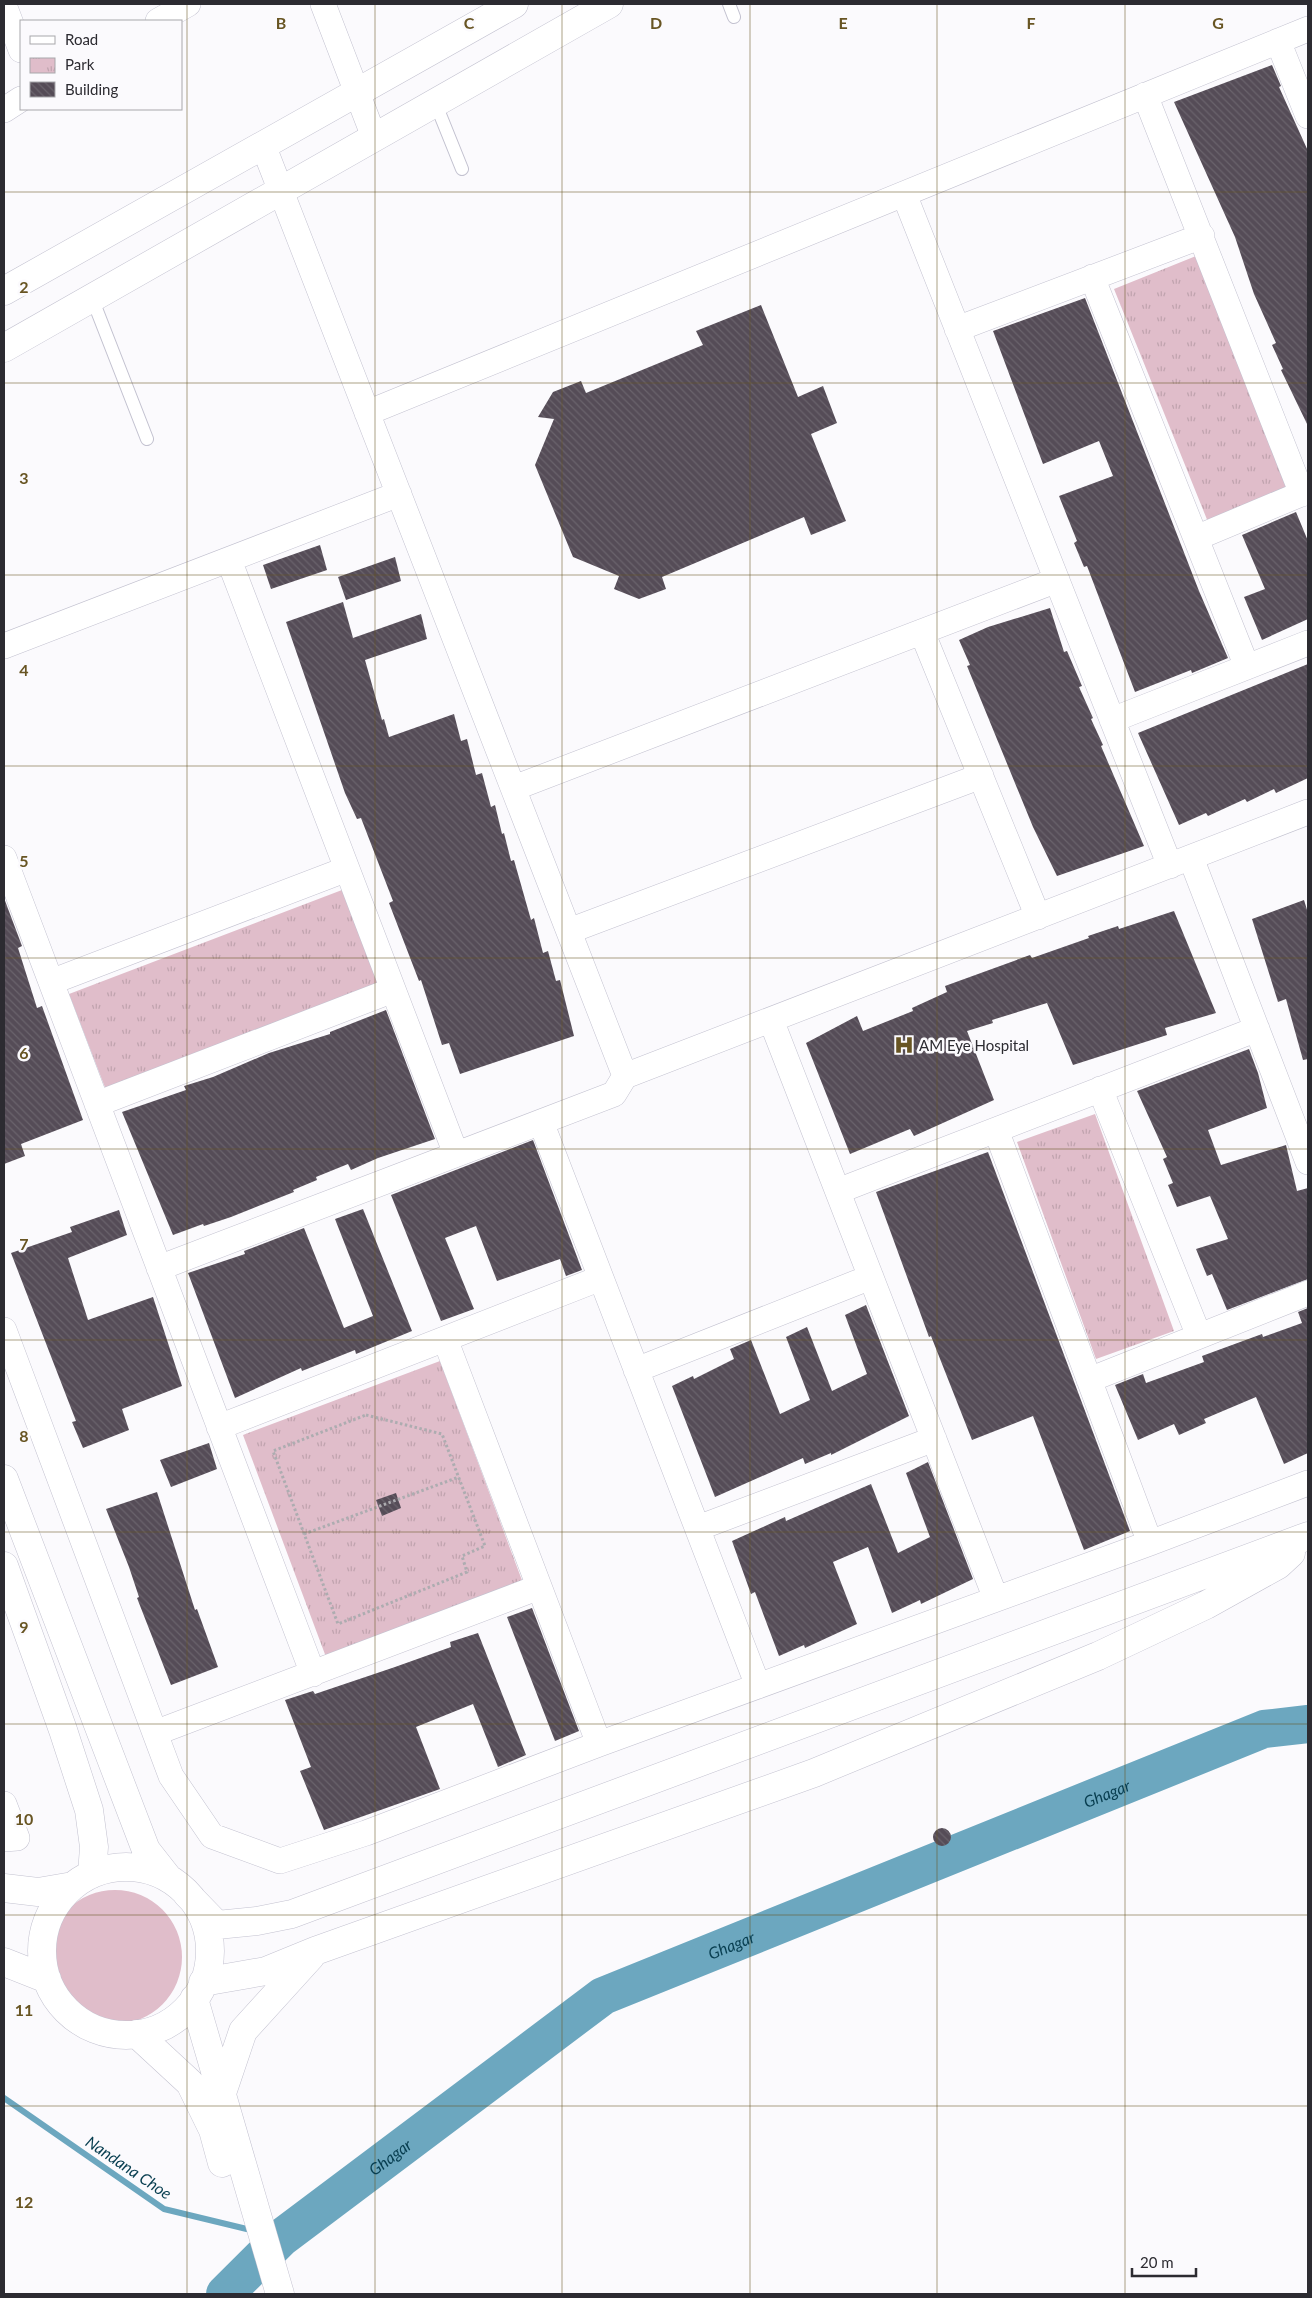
<svg xmlns="http://www.w3.org/2000/svg" width="1312" height="2298" font-family="Lato,sans-serif">
<style>
.grass{fill:#e0bdca}
.park{fill:url(#park-tufts)}
.lines{fill:none;stroke-linecap:round;stroke-linejoin:round}
.stream{stroke:#6ca7bf;stroke-width:6}
.river{stroke:#6ca7bf;stroke-width:38}
.building{fill:url(#building-back-hatch)}
.service-casing{stroke:#c3c2d0;stroke-width:14}
.minor-casing{stroke:#c3c2d0;stroke-width:26}
.tertiary-casing{stroke:#c3c2d0;stroke-width:29}
.path{stroke:#adacb0;stroke-width:3;stroke-dasharray:2.5 2.5;stroke-linecap:butt}
.service{stroke:#fff;stroke-width:12}
.minor{stroke:#fff;stroke-width:25}
.tertiary{stroke:#fff;stroke-width:28}
.grid{fill:none;stroke:#685523;stroke-width:1;stroke-opacity:0.55}
.labels{text-anchor:middle;dominant-baseline:central;stroke-width:5;stroke-linejoin:round;paint-order:stroke}
.poi-label{font-size:15px;fill:#2c2b31;stroke:#fbfafd;text-anchor:start}
.water-label{font-size:16px;font-style:italic;fill:#083e50;stroke:#fbfafd}
.grid-label{font-size:16px;text-anchor:middle;font-weight:bold;fill:#685523;stroke:#fbfafd;stroke-width:5;stroke-linejoin:round;paint-order:stroke}
</style>
<defs>
<pattern id="park-tufts" width="24" height="20" patternUnits="userSpaceOnUse" patternTransform="scale(1.25)"><rect width="24" height="20" fill="#e0bdca"/><path d="M3 7l-1-3M5 7V3M7 7l1-3M15 17l-1-3M17 17v-4M19 17l1-3" fill="none" stroke="#c0a3ae"/></pattern>
<pattern id="building-back-hatch" width="6" height="6" patternUnits="userSpaceOnUse" patternTransform="scale(1.25)"><rect width="6" height="6" fill="#554c57"/><path d="M-1 5l2 2M0 0l6 6M5-1l2 2" fill="none" stroke="#6a636c"/></pattern>
</defs>
<rect width="100%" height="100%" fill="#fbfafd"/>
<!-- grass -->
<path class="grass" d="M48 1957a67 67 0 1 1 134 0a67 67 0 1 1-134 0Z"/>
<!-- park -->
<path class="park" d="M1196,256L1290,490L1208,522L1114,289Z
M342,890L379,987L106,1090L69,994Z
M1095,1114L1174,1331L1096,1359L1017,1142Z
M440,1361L523,1583L326,1657L243,1435Z"/>
<g class="lines">
<!-- stream -->
<path class="stream" d="M4,2098L164,2209L255,2231"/>
<!-- river -->
<path class="river" id="s1" d="M225,2294L281,2238L603,1996L1264,1729L1308,1724"/>
</g>
<!-- building -->
<path class="building" d="M1272,65L1281,86L1279,87L1308,151V426L1281,370L1283,369L1272,345L1276,343L1254,294L1235,237L1174,102Z
M1085,298L1199,591L1228,658L1192,673L1191,670L1135,692L1087,566L1084,567L1074,543L1077,541L1059,496L1113,476L1099,441L1043,464L993,331Z
M761,305L798,397L823,386L837,423L811,434L846,521L811,535L804,517L662,577L666,589L639,599L614,589L619,576L573,557L535,465L554,419L538,417L553,392L581,381L586,393L703,345L696,331Z
M1296,512L1308,541V619L1262,640L1244,597L1265,589L1242,535Z
M320,545L327,570L271,589L263,565Z
M395,557L401,581L346,600L338,577Z
M343,602L353,638L421,614L427,639L365,660L382,720L384,719L389,737L454,714L461,741L467,739L476,775L482,773L491,807L495,805L502,834L504,833L511,861L514,860L531,920L534,918L543,953L548,951L556,981L560,980L574,1036L460,1074L449,1043L442,1045L421,980L419,981L389,903L393,901L361,818L357,819L345,793L286,622Z
M1050,608L1064,652L1067,651L1082,686L1079,687L1093,718L1091,719L1103,745L1101,746L1144,846L1057,876L1033,827L967,666L970,665L959,640L988,627Z
M1308,664V778L1276,793L1274,789L1247,802L1245,799L1208,816L1206,813L1179,825L1138,733Z
M4,898L22,946L18,948L37,1008L42,1006L83,1120L21,1144L25,1156L4,1164Z
M1304,900L1308,913V1059L1303,1060L1286,999L1278,1002L1252,919Z
M1174,911L1216,1013L1165,1028L1167,1035L1073,1065L1047,1003L992,1020L993,1023L967,1031L994,1100L914,1136L910,1129L850,1154L806,1043L857,1016L863,1031L913,1011L912,1008L947,992L945,986L1030,955L1032,958L1089,938L1088,936L1118,926L1119,929Z
M386,1010L435,1139L378,1158L351,1170L348,1164L316,1177L317,1180L293,1190L294,1192L231,1217L204,1226L203,1224L173,1235L122,1112L186,1090L184,1086L213,1077L269,1053L330,1034V1032Z
M1249,1049L1258,1073L1267,1108L1208,1130L1221,1165L1286,1145L1297,1191L1308,1188V1279L1227,1310L1212,1274L1207,1276L1196,1249L1228,1239L1210,1196L1177,1207L1168,1185L1173,1183L1163,1159L1167,1157L1137,1091Z
M533,1140L582,1270L566,1276L560,1259L497,1281L476,1226L445,1238L474,1309L441,1321L391,1195Z
M988,1152L1130,1531L1084,1550L1033,1416L972,1440L931,1336L929,1337L876,1192Z
M363,1209L412,1331L356,1354L355,1350L302,1371L301,1368L235,1398L188,1273L245,1254L244,1251L304,1228L344,1328L373,1316L335,1219Z
M119,1210L127,1235L68,1258L88,1320L153,1297L182,1386L122,1409L129,1430L83,1448L72,1422L76,1421L11,1253L72,1232L70,1227Z
M866,1305L909,1416L831,1455V1453L805,1464L803,1458L715,1497L672,1386L693,1376L694,1379L734,1359L730,1349L751,1340L780,1414L810,1400L786,1337L807,1327L832,1391L867,1374L845,1315Z
M1308,1308V1453L1284,1464L1256,1397L1204,1419L1206,1423L1179,1435L1174,1424L1138,1440L1115,1385L1143,1374L1146,1383L1204,1362L1202,1356L1262,1334L1263,1337L1302,1323L1298,1312Z
M209,1443L217,1469L171,1487L160,1460Z
M928,1462L973,1579L921,1604L920,1600L892,1613L868,1547L833,1562L857,1624L805,1648L804,1645L779,1656L755,1592L751,1594L732,1541L785,1517L786,1521L871,1484L898,1553L930,1537L906,1473Z
M157,1492L195,1610L197,1609L218,1667L171,1685L137,1598L139,1597L129,1567L106,1509Z
M396,1493L401,1508L382,1516L376,1500Z
M532,1608L579,1731L555,1741L507,1617Z
M478,1633L526,1755L498,1767L473,1704L416,1727L440,1789L324,1830L300,1771L311,1767L285,1700L313,1691L315,1694L395,1667L451,1647L450,1642Z
M933 1837a9 9 0 1 1 18 0a9 9 0 1 1-18 0Z"/>
<g class="lines">
<defs>
<path id="service" d="M729,4L734,17
M435,102L462,169
M92,298L147,439"/>
<path id="minor" d="M323,4L374,137
M4,5L21,50
M158,21L188,4
M1278,41L1308,116
M1145,95L1302,494
M4,110L21,99
M263,145L625,1076
M904,194L1170,866
M1092,277L1247,667
M957,329L1202,236
M367,413L1308,29
M1196,538L1308,491
M229,560L456,1154
M922,632L1038,917
M4,646L399,494
M1112,720L1308,643
M514,788L1057,580
M4,858L313,1674
M1191,858L1308,1162
M569,931L981,776
M51,982L347,869
M771,1020L996,1599
M1100,1089L1199,1336
M97,1104L393,990
M541,1122L758,1686
M996,1130L1150,1543
M838,1191L1257,1029
M159,1268L614,1094L625,1076L1308,812
M4,1330L171,1776L212,1836L280,1861L366,1833L599,1744L1150,1543L1308,1483
M445,1339L599,1744
M636,1370L871,1277
M1089,1380L1308,1293
M219,1427L601,1278
M698,1528L934,1439
M155,1733L539,1587
M4,1804L17,1838L4,1839"/>
<path id="tertiary" d="M4,291L514,4
M4,348L609,4
M4,1479L146,1850L168,1878
M4,1566L63,1730L89,1810L94,1847L92,1874
M42 1951a84 84 0 1 1 168 0a84 84 0 1 1-168 0Z
M4,1888L38,1892L73,1886
M187,1894L217,1925L257,1921L292,1914L1308,1536
M4,1962L47,1979
M203,1982L266,1971L315,1951L814,1773L1098,1656L1206,1605L1278,1565L1291,1553
M194,1999L280,2294
M137,2034L190,2083L213,2130L222,2163
M222,2093L243,2031L311,1956"/>
</defs>
<!-- service casing -->
<use href="#service" class="service-casing"/>
<!-- minor casing -->
<use href="#minor" class="minor-casing"/>
<!-- tertiary casing -->
<use href="#tertiary" class="tertiary-casing"/>
<!-- path -->
<path class="path" d="M366,1415L442,1434L485,1546L462,1556L467,1572L338,1624L273,1451Z
M304,1534L459,1477"/>
<!-- service -->
<use href="#service" class="service"/>
<!-- minor -->
<use href="#minor" class="minor"/>
<!-- tertiary -->
<use href="#tertiary" class="tertiary"/>
</g>
<!-- grid -->
<path class="grid" d="M187,4V2294M375,4V2294M562,4V2294M750,4V2294M937,4V2294M1125,4V2294M4,192H1308M4,383H1308M4,575H1308M4,766H1308M4,958H1308M4,1149H1308M4,1340H1308M4,1532H1308M4,1724H1308M4,1915H1308M4,2106H1308"/>
<!-- icons -->
<defs>
<symbol id="hospital-bare" viewBox="-9 -9 18 18"><path d="M-5-5h3v3.5h4V-5h3V5h-3V1.5h-4V5h-3Z" fill="#685523" stroke="#fbfafd" stroke-width="2.5" paint-order="stroke"/></symbol>
</defs>
<g fill-rule="evenodd">
<use href="#hospital-bare" x="890" y="1031" width="28" height="28"/>
</g>
<g class="labels">
<!-- poi labels -->
<g class="poi-label">
<text x="919" y="1045">AM Eye Hospital</text>
</g>
<!-- water labels -->
<g class="water-label">
<text stroke="none"><textPath href="#s1" startOffset="1025">Ghagar</textPath></text>
<text stroke="none"><textPath href="#s1" startOffset="620">Ghagar</textPath></text>
<text stroke="none"><textPath href="#s1" startOffset="215">Ghagar</textPath></text>
<text transform="translate(129 2167) rotate(34)">Nandana Choe</text>
</g>
</g>
<g class="grid-label">
<text x="281" y="29">B</text>
<text x="469" y="29">C</text>
<text x="656" y="29">D</text>
<text x="843" y="29">E</text>
<text x="1031" y="29">F</text>
<text x="1218" y="29">G</text>
<text x="24" y="293">2</text>
<text x="24" y="484">3</text>
<text x="24" y="676">4</text>
<text x="24" y="867">5</text>
<text x="24" y="1059">6</text>
<text x="24" y="1250">7</text>
<text x="24" y="1442">8</text>
<text x="24" y="1633">9</text>
<text x="24" y="1825">10</text>
<text x="24" y="2016">11</text>
<text x="24" y="2208">12</text>
</g>
<!-- border -->
<rect width="1312" height="2298" fill="none" stroke="#2c2b31" stroke-width="10"/>
<!-- legend -->
<rect x="20" y="20" width="162" height="90" fill="#fbfafd" stroke="#a8a7ab"/>
<rect x="30" y="36" width="25" height="8" fill="#ffffff" stroke="#a8a7ab"/>
<text x="65" y="45" font-size="15" fill="#2c2b31">Road</text>
<rect x="30" y="58" width="25" height="15" fill="url(#park-tufts)" stroke="#a8a7ab"/>
<text x="65" y="70" font-size="15" fill="#2c2b31">Park</text>
<rect x="30" y="82" width="25" height="15" fill="url(#building-back-hatch)" stroke="#a8a7ab"/>
<text x="65" y="95" font-size="15" fill="#2c2b31">Building</text>
<!-- scale -->
<path d="M1132 2268v8h64v-8" fill="none" stroke="#2c2b31" stroke-width="2.5"/>
<text x="1140" y="2268" font-size="15" fill="#2c2b31" stroke="#fbfafd" stroke-width="4" paint-order="stroke">20 m</text>
</svg>
